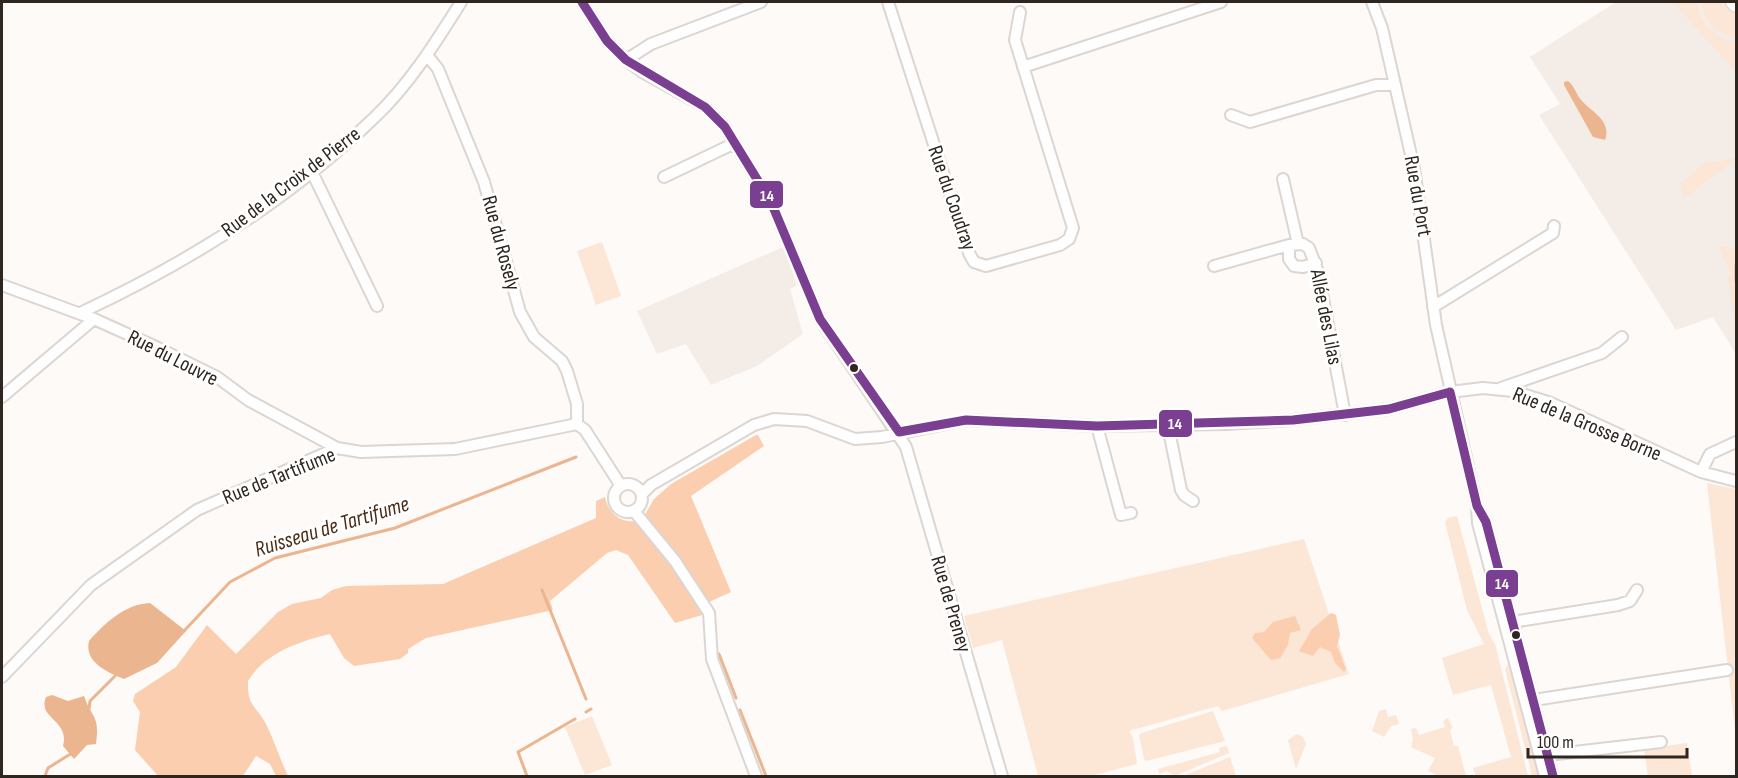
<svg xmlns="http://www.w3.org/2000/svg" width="1738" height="778" font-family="'Sofia Sans Condensed',sans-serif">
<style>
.built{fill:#f4ece6}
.green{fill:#fce6d6}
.forest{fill:#faceaf}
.water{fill:#ebb58f}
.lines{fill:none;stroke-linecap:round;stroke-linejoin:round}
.stream{stroke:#ebb58f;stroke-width:3}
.minor-casing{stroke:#dbd6d2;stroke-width:14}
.major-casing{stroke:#dbd6d2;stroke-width:16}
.minor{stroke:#fffefe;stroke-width:10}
.major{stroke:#fffefe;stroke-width:14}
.bus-1-casing{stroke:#fff;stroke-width:14}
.bus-1{stroke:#7a3f91;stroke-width:9}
.bus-dot{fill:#2f261f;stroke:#fff;stroke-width:2}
.labels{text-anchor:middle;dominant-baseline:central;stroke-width:6;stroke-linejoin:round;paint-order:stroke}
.street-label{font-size:21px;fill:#2f261f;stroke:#fff}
.water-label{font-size:22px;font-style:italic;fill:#4b2c15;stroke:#fff}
.line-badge{stroke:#fff;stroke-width:2}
.badge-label{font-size:16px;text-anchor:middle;font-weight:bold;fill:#fff}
</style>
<rect width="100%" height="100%" fill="#fdfaf8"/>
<!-- built -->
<path class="built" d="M1616,2H1715L1736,25V354L1713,317L1676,330L1539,115L1560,104L1530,57Z
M783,247L797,285L790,289L803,334L757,366L711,385L686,344L657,354L637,311Z"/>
<!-- green -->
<path class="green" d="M1673,2H1697C1700,25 1714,37 1736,42V72Z
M1701,2H1727L1736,12V38C1715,33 1705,22 1701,2Z
M1736,158V159L1684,198L1681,183L1705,163Z
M602,242L621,296L596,305L577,251Z
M1725,246L1736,250V325L1727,278L1732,275L1719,248Z
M1707,483L1736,489V740Z
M1457,516L1489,634L1495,644L1528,776H1476L1473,768L1511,757L1491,685L1453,695L1442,658L1484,644L1467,610L1445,522L1448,518Z
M1304,539L1349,674L1222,711L1218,706L1129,731L1133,738L1137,764L1090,776H1038L1002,640L973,648L964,616Z
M1512,659L1542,776H1532L1505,669Z
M1386,709L1388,717L1396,715L1399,724L1391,726L1384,737L1372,731L1379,711Z
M1213,711L1225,741L1146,761L1144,759L1139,735L1141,733Z
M592,716L612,765L585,775L565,727Z
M1448,718L1453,728L1450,730L1454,746H1458L1466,776H1439L1428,771L1435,758L1411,747L1413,739L1411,729L1416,728L1419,735L1445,727L1443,721Z
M1297,734L1303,737L1306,744L1296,769L1288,740Z
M1687,743L1692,776H1648L1644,749Z
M1227,746L1229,753L1175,776L1167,771L1159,774L1158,769L1220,752L1219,748Z
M1230,757L1236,776H1183Z"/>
<!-- forest -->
<path class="forest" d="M756,435H758L764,446L691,496L731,592L709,602V613L675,623L628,555L616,550L607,553L550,601L553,610L426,638L408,649V653L400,659L354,666L344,658L330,634C300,641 265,653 248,681C247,707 256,705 266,724C274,740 280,759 288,776H276L270,764L256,756L243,776H158L135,750L140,712L133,701L135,694L176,667L207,625L236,654L278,612L292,604L321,598L332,590L346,586L443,584L596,518V501L605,497C609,516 624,525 642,520L654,499L671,484Z
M1331,613L1336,615L1340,635L1337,646L1346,669L1344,672L1335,663L1331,652L1320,647L1313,656L1299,651L1312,629Z
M1295,616L1301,630L1290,633L1288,645L1280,658L1271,660L1252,638L1255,633L1264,632L1273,622Z"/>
<!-- water -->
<path class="water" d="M1568,81C1575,86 1576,95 1582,101C1592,112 1612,121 1605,140L1593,137L1564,85V82Z
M150,603L186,631L157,663L124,679C107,672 84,662 89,641C105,623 125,604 150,603Z
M52,695L68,701L84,696C92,719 100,715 96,744L87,745L74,759L63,746C70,719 37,719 46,697Z"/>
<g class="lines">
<!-- stream -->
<path class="stream" d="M1736,265V281
M689,573L709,605
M542,590L586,699
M184,631L230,582L275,558L395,528L576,457
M719,654L736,698
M89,709L90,701L117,674
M740,710L766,776
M586,712L591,709
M45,776L48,768L72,753
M527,776L518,752L575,719"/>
<defs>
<path id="minor" d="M582,2L607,41L626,60L644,73L705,107L725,127L771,202L820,319L906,447L1002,776
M888,2L969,253L974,262L986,266L1060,245L1069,239L1073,228L1015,40L1020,12
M1372,2L1382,28L1414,168L1436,325L1477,506L1478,523L1545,776
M427,55L438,69L484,182L520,312L534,337L562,361L567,371L577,404V424
M626,60L651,44L761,2
M1023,67L1221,2
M1231,115L1250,122L1376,85H1394
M312,172L377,306
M664,177L735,143
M1283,179L1298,244
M1289,245V259L1294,266L1303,267L1316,263
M1214,266L1289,245L1303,244L1309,248L1318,272L1345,415
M2,285L94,319L156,347L217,377L248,400L337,448
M1433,307L1553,233L1554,226
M80,313C185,264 290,199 374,118C409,85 436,42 461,2
M1501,388L1602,353L1622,337
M2,397L94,319
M1097,426L1121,515L1131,513
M1168,426L1181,490L1184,495L1193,501
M1701,472L1710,454L1736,442
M614 498a14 14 0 1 1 28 0a14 14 0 1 1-28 0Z
M642,494L651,485L754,425L774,419L807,421L855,439L882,437L966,420L1097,426L1226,424L1293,420L1389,409L1450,392L1483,388L1513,391L1551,403L1701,472L1736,481
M1478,508L1486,522L1553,776
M634,511L675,561L709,613L712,659L756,776
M1506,623L1618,605L1630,601L1637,590
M2,677L91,585L197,510L337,448L361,452L455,449L577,424L585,430L621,486
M1534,700L1727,670
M1548,755L1661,742"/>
<path id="major" d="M1733,2L1736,5"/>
</defs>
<!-- minor casing -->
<use href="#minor" class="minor-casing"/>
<!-- major casing -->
<use href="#major" class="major-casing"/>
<!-- minor -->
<use href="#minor" class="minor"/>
<!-- major -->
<use href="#major" class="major"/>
<defs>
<path id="bus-1" d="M582,2L607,41L626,60L705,107L725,127L771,202L820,319L899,432
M1450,392L1477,506L1486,522L1553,776
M899,432L966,420L1097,426L1293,420L1389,409L1450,392"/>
</defs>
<!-- bus-1 casing -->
<use href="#bus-1" class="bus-1-casing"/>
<!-- bus-1 -->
<use href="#bus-1" class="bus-1"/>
</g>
<!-- markers -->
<g class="bus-dot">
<circle cx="854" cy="368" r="5"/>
<circle cx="1516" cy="635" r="5"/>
</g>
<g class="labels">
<!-- street labels -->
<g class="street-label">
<text transform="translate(291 182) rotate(-37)">Rue de la Croix de Pierre</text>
<text transform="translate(1418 196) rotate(80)">Rue du Port</text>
<text transform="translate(952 198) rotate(71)">Rue du Coudray</text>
<text transform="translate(501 243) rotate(75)">Rue du Rosely</text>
<text transform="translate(1326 317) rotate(79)">Allée des Lilas</text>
<text transform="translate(173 358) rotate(27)">Rue du Louvre</text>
<text transform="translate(1587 424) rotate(23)">Rue de la Grosse Borne</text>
<text transform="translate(279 476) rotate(-22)">Rue de Tartifume</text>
<text transform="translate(951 604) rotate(74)">Rue de Preney</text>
</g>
<!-- water labels -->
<g class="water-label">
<text transform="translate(332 527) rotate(-17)">Ruisseau de Tartifume</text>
</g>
</g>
<g class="line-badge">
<rect x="749" y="180" width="35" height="29" rx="6" fill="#7a3f91"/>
<rect x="1158" y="409" width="35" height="29" rx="6" fill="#7a3f91"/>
<rect x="1485" y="569" width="34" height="29" rx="6" fill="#7a3f91"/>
</g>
<g class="badge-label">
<text x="767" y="201">14</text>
<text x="1175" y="429">14</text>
<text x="1502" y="589">14</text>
</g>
<!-- border -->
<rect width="1738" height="778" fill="none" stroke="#2f261f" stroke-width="6"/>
<!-- scale -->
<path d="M1528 748v9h159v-9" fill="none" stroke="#2f261f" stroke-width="3"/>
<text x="1537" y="748" font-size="18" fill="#2f261f" stroke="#ffffff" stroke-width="4.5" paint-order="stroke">100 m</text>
</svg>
